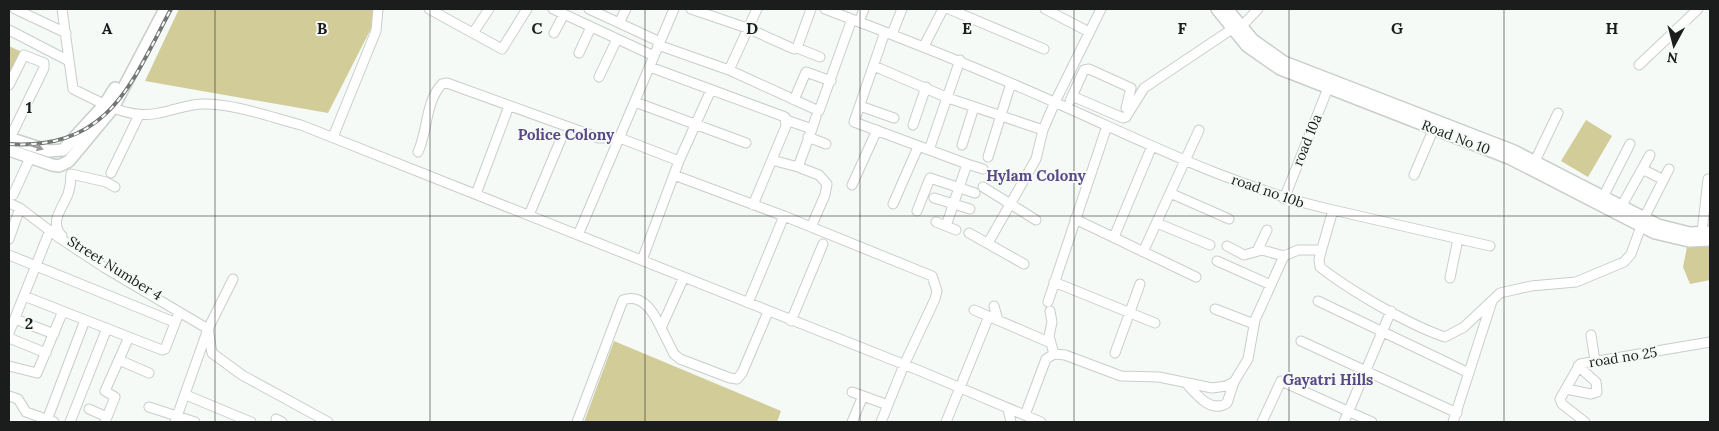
<svg xmlns="http://www.w3.org/2000/svg" width="1719" height="431" font-family="Lora,serif">
<style>
.green{fill:#d2cc99}
.lines{fill:none;stroke-linecap:round;stroke-linejoin:round}
.minor-casing{stroke:#c9ceca;stroke-width:11}
.major-casing{stroke:#c9ceca;stroke-width:14}
.minor{stroke:#fff;stroke-width:9}
.major{stroke:#fff;stroke-width:11}
.rail-casing{stroke:#737675;stroke-width:4}
.rail{stroke:#f5faf7;stroke-width:2;stroke-dasharray:5.5;stroke-linecap:butt}
.oneway{fill:#989999}
.grid{fill:none;stroke:#1b1d1c;stroke-width:1;stroke-opacity:0.55}
.labels{text-anchor:middle;dominant-baseline:central;stroke-width:4;stroke-linejoin:round;paint-order:stroke}
.street-label{font-size:14px;fill:#1b1d1c;stroke:#f5faf7}
.neighbourhood-label{font-size:15px;font-weight:bold;fill:#594886;stroke:#f5faf7}
.grid-label{font-size:16px;text-anchor:middle;font-weight:bold;fill:#1b1d1c;stroke:#f5faf7;stroke-width:4;stroke-linejoin:round;paint-order:stroke}
</style>
<rect width="100%" height="100%" fill="#f5faf7"/>
<!-- green -->
<path class="green" d="M179,9H381L328,113L145,81Z
M9,46L24,53L9,78Z
M1586,120L1612,136L1588,177L1561,161Z
M1687,247H1710V280L1690,284L1683,267Z
M614,341L781,411L777,422H584Z"/>
<g class="lines">
<defs>
<path id="minor" d="M15,9L66,33
M62,9L73,89C100,102 129,120 159,113C175,110 188,104 204,104C236,104 270,117 301,125L918,370L1041,422
M429,9L502,49L527,9
M553,9L654,56
M589,9L660,42
M691,9L747,28L794,49L797,48L820,57
M825,9C902,38 978,68 1054,102C1145,142 1235,188 1333,210L1319,259L1320,267C1349,290 1409,325 1445,337L1464,327L1500,293L1531,286L1576,282L1624,262L1631,254L1644,218L1669,169
M949,9L1044,49
M1045,9L1089,32
M859,22L864,9
M619,23L626,9
M1241,27L1258,9
M9,30L69,61
M885,32L854,122L967,164L946,226
M473,33L489,9
M554,33L564,14
M892,34L902,9
M658,45L729,70L819,111L852,19
M924,46L943,9
M797,48L811,9
M579,53L591,27
M1639,65L1698,9
M874,66L948,98L1043,130
M650,67L785,117L786,126L753,205
M729,70L757,9
M599,77L617,39
M9,85L24,55L44,63V68L10,138
M1072,96L1123,118L1126,117L1144,88L1232,29
M794,100L806,72L831,81
M1070,101L1084,70L1089,69L1131,88L1126,108
M635,102L746,143
M860,106L894,118
M786,120L812,129L798,167L819,175L827,184L825,195L811,227
M913,125L926,87
M812,129L816,117
M333,137L376,31L378,9
M808,137L826,144
M962,145L974,107
M929,150L960,60
M418,152C428,131 425,102 442,84L447,83L599,138H620L679,161
M988,157L1011,83
M772,160L798,167
M1535,161L1558,113
M967,164L983,169
M1642,169L1658,177
M111,173L139,115
M71,174L106,182L115,187
M674,175L784,216
M1414,175L1434,128
M852,185L877,130
M983,187L1036,220
M1170,193L1229,219
M476,194L509,106
M13,195L30,158
M1603,197L1630,144
M934,198L970,209
M1284,199L1330,83
M9,203L20,208L58,237L105,268L208,329L212,353L242,375L328,422
M893,204L918,147
M1621,207L1650,155
M1333,210L1490,246
M917,211L930,178L975,193
M529,215L561,139
M1075,219L1196,277
M936,222L956,230
M1157,223L1210,245
M1702,232L1708,179
M969,233L1024,264
M578,235L674,9
M62,236C49,222 62,209 68,194C70,188 71,181 71,174
M1114,237L1152,146
M9,239L20,208
M988,243L1036,159L1043,130L1055,102L1101,9
M1227,246L1244,255L1262,250L1284,256
M1257,251L1267,230
M1143,252L1199,130
M9,255L174,322
M642,260L679,161L711,90
M1217,261L1271,285
M684,277L661,328L674,354L680,359L730,378L737,379L742,373L768,312
M1450,278L1458,239
M1054,282L1155,323
M24,296L162,350L165,349L179,313
M1318,301L1469,373
M1048,302L1107,126
M748,303L784,216L932,276L937,291L935,299L904,365L881,422
M994,306L998,320
M1215,309L1254,324
M974,310L1051,343
M15,319L54,334
M791,321L823,244
M9,333L50,230
M1591,335L1595,361
M9,338L46,353
M1301,341L1457,413
M1115,353L1140,284
M1054,354L1065,355L1121,376L1159,377L1212,388L1226,386L1234,382
M119,360L149,373
M9,366L37,373L63,311
M1186,383C1196,394 1211,414 1227,403L1234,382L1248,359L1255,320L1284,256L1298,250H1321
M1566,389L1591,394L1597,392L1596,382L1578,366
M852,392L888,405
M186,395L251,422
M9,396L18,399L26,412L54,422
M149,407L195,422
M89,409L107,417
M1008,409L1011,422
M1025,415L1046,359L1054,354L1049,336L1052,322L1050,311
M276,419L282,422
M47,420L85,320
M70,422L107,328
M105,422L115,397L105,391L129,337
M175,422L208,329L233,279
M577,422L623,300C643,293 654,313 661,328
M852,422L863,396
M946,422L989,316
M1262,422L1281,381L1372,422
M1344,422L1391,311
M1453,422L1492,301
M1585,422L1562,404L1560,399L1580,364L1710,342"/>
<path id="major" d="M1217,9L1247,46L1280,69L1511,159L1655,233L1689,241L1710,240
M1227,9L1253,40L1284,62L1514,151L1658,225L1690,233L1710,232
M9,138L49,151L63,150L105,104L115,88
M9,150L52,165L59,166L69,161L113,108L165,9"/>
</defs>
<!-- minor casing -->
<use href="#minor" class="minor-casing"/>
<!-- major casing -->
<use href="#major" class="major-casing"/>
<!-- minor -->
<use href="#minor" class="minor"/>
<!-- major -->
<use href="#major" class="major"/>
<defs>
<path id="rail" d="M9,144C109,150 131,84 171,9"/>
</defs>
<!-- rail casing -->
<use href="#rail" class="rail-casing"/>
<!-- rail -->
<use href="#rail" class="rail"/>
</g>
<!-- one-way arrows -->
<defs><path id="oneway-solid" d="M-6-.8H1V-3.2L6.5 0L1 3.2V.8H-6Z" transform="scale(1.25)"/></defs>
<use class="oneway" href="#oneway-solid" transform="translate(36 147) rotate(17)"/>
<!-- grid -->
<path class="grid" d="M215,9V422M430,9V422M645,9V422M860,9V422M1074,9V422M1289,9V422M1504,9V422M9,216H1710"/>
<g class="labels">
<!-- street labels -->
<g class="street-label">
<text transform="translate(1456 137) rotate(21)">Road No 10</text>
<text transform="translate(1307 140) rotate(-68)">road 10a</text>
<text transform="translate(1268 191) rotate(19)">road no 10b</text>
<text transform="translate(115 268) rotate(32)">Street Number 4</text>
<text transform="translate(1623 357) rotate(-9)">road no 25</text>
</g>
<!-- neighbourhood labels -->
<g class="neighbourhood-label">
<text x="566" y="134">Police Colony</text>
<text x="1036" y="175">Hylam Colony</text>
<text x="1328" y="379">Gayatri Hills</text>
</g>
</g>
<g class="grid-label">
<text x="107" y="34">A</text>
<text x="322" y="34">B</text>
<text x="537" y="34">C</text>
<text x="752" y="34">D</text>
<text x="967" y="34">E</text>
<text x="1182" y="34">F</text>
<text x="1397" y="34">G</text>
<text x="1612" y="34">H</text>
<text x="29" y="113">1</text>
<text x="29" y="329">2</text>
</g>
<!-- border -->
<rect width="1719" height="431" fill="none" stroke="#1b1d1c" stroke-width="20"/>
<!-- north arrow -->
<g transform="translate(1674 45) rotate(187)" stroke="#f5faf7" stroke-width="4" paint-order="stroke">
<path d="M0-4L9 19L0 12L-9 19Z" fill="#1b1d1c"/>
<text y="-8" font-size="14" font-weight="bold" text-anchor="middle" fill="#1b1d1c">N</text>
</g>
</svg>
